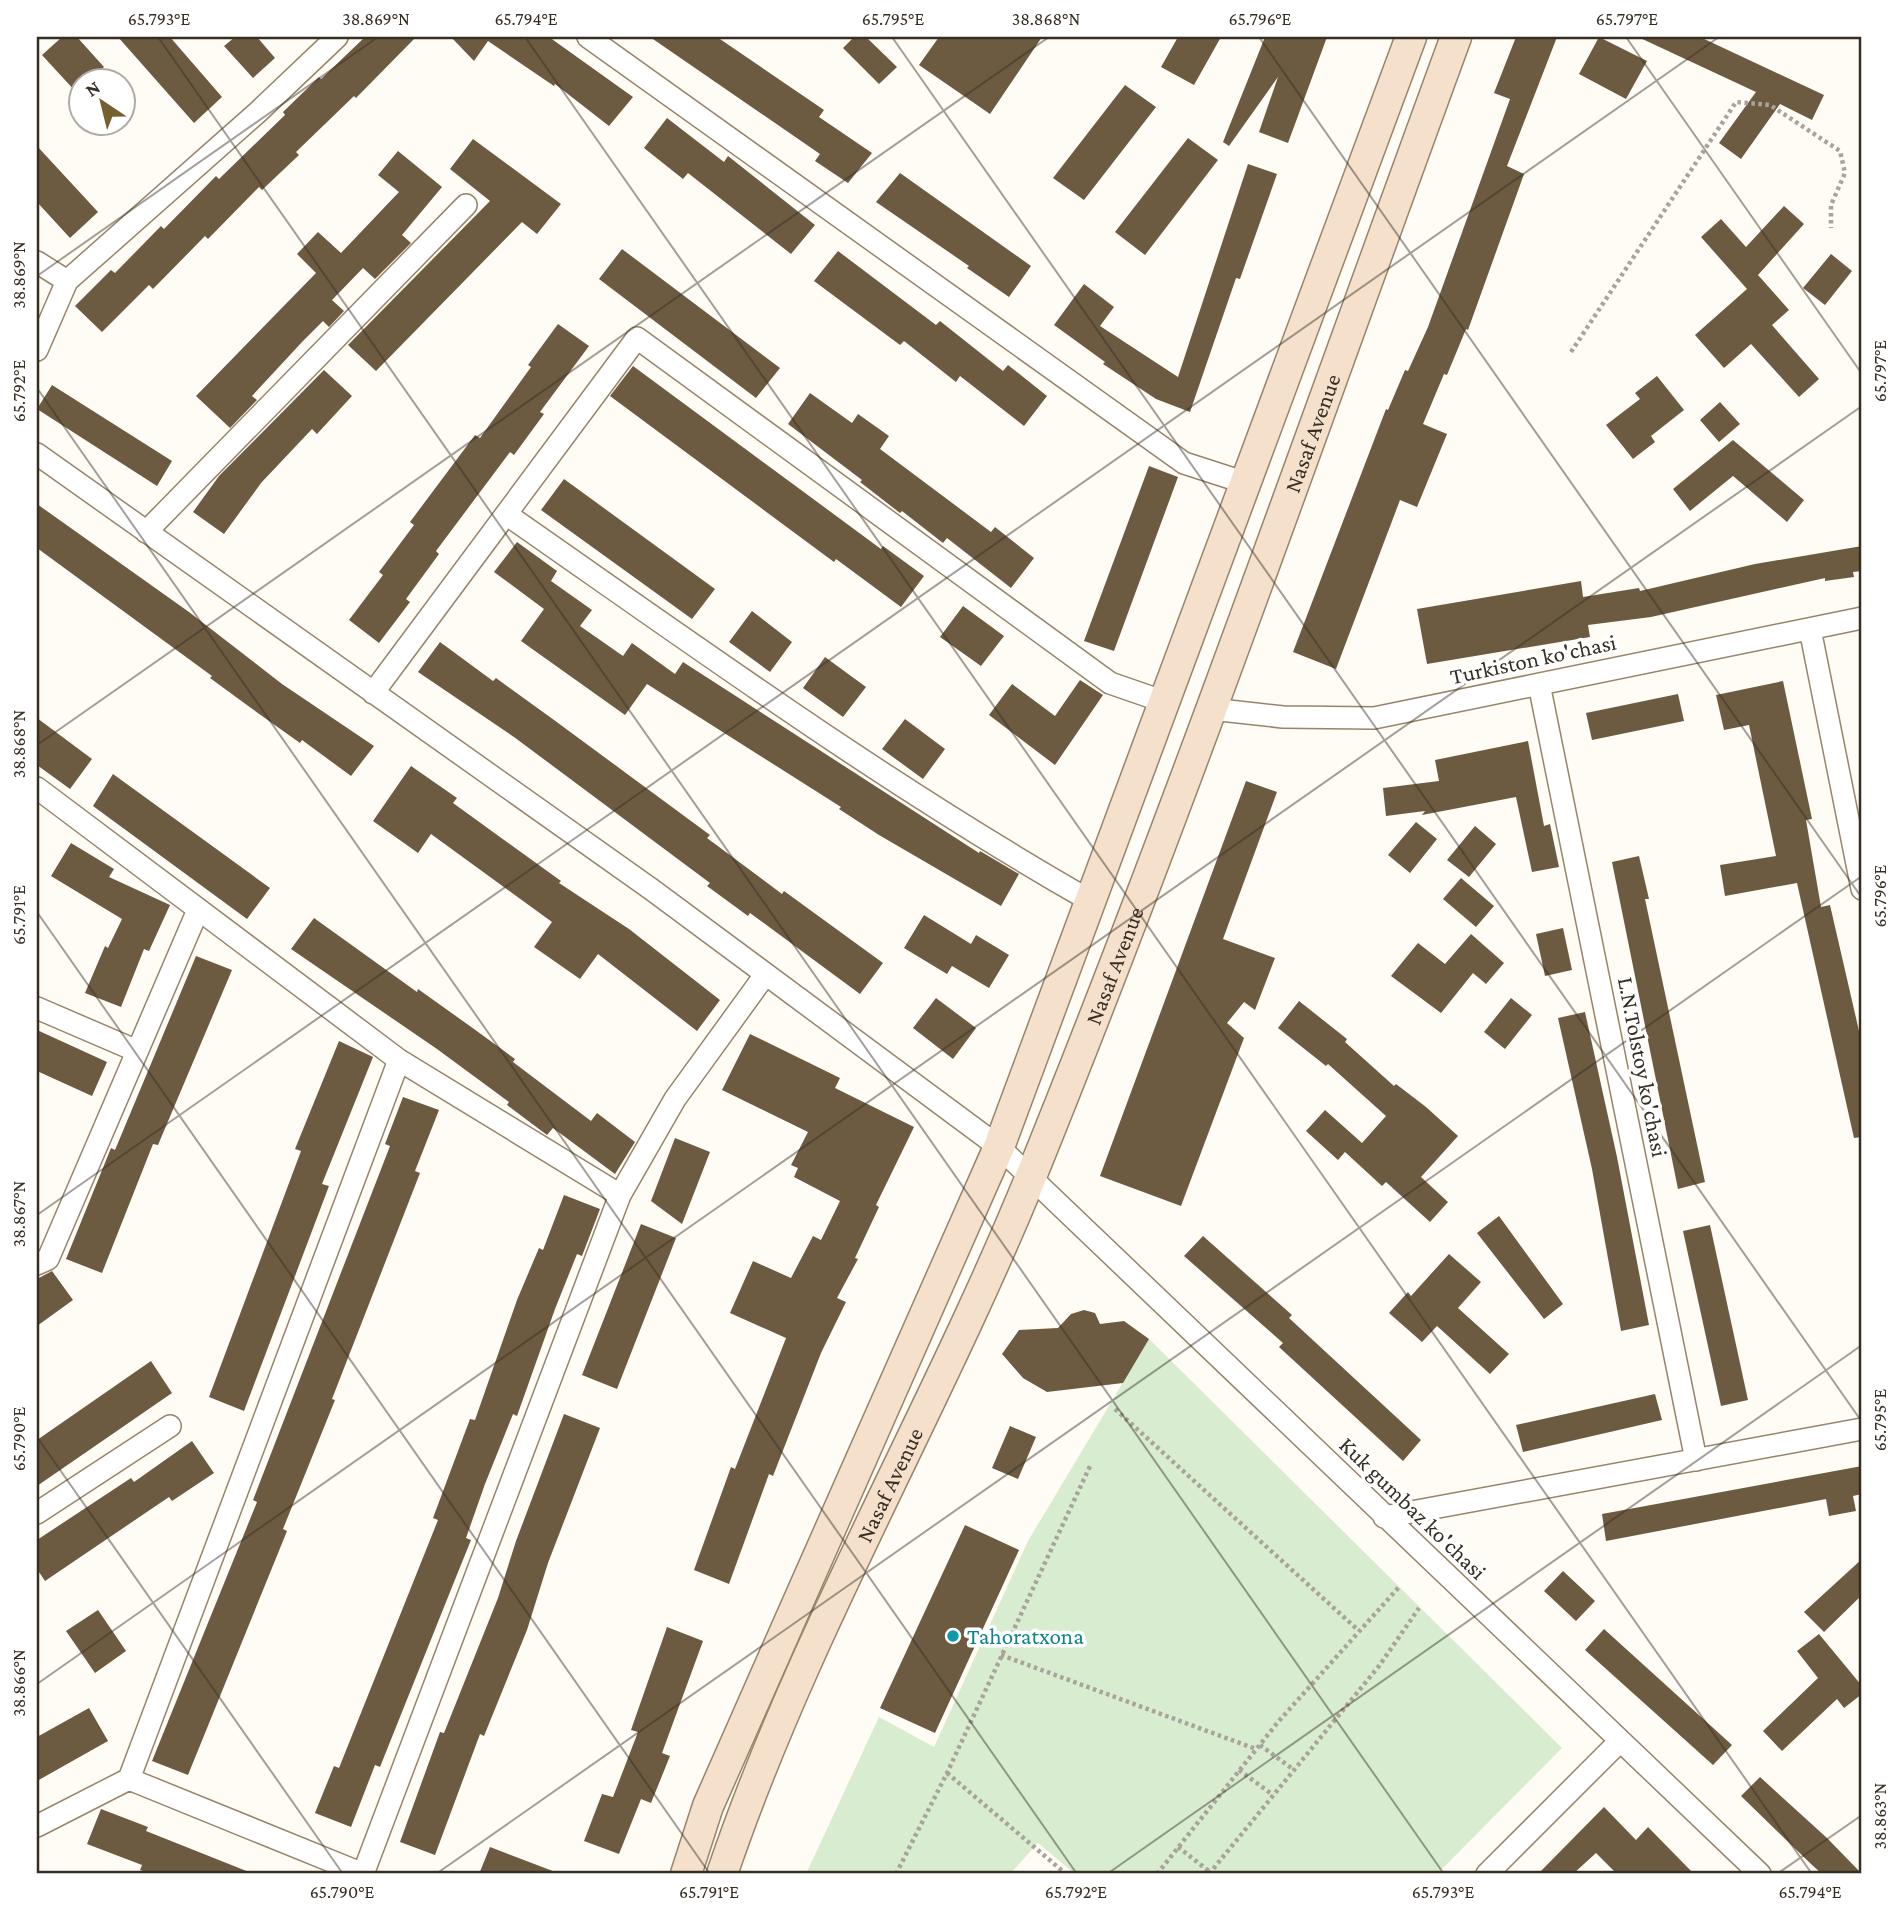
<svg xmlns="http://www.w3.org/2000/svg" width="1899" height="1911" font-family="'Crimson Pro',serif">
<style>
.green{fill:#d8edcf}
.building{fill:#6c5b41}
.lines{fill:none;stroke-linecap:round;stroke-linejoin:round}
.minor-casing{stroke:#97856a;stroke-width:24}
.secondary-casing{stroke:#97856a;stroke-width:33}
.path{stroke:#a9a39b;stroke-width:4.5;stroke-dasharray:3.5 3.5;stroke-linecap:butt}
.minor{stroke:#fff;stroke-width:21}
.secondary{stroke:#f5e0cc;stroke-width:30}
.ticks{fill:none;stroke:#362e23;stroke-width:2;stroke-opacity:0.45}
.culture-dot{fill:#0f9aa8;stroke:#fff;stroke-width:2.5}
.labels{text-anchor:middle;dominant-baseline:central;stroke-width:7;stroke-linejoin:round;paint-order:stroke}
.street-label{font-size:23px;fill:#362e23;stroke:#fff}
.culture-label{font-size:23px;fill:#0d838f;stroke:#fff;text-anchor:start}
.neatline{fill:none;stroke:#362e23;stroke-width:2.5}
.ticks-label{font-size:18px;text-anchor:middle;fill:#362e23}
</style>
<rect width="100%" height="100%" fill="#fffbf5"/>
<!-- green -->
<path class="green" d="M1149,1339L1562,1748L1437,1874H1075L1038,1843L1010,1874H806L879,1717L934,1747L1028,1541Z"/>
<!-- building -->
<path class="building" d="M62,37H77L104,67L89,80H80V88L76,92L42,55Z
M118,37H170L222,97L194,123Z
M235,37H257L275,58L253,78L224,46Z
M365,37H416L356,98L354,96L296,152L299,155L262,190L259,187L208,239L205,236L153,289L149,285L102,332L75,306L111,270L115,273L161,226L164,229L216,176L219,179L285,115L283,112L319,77L321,79Z
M451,37H549L633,97L609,126L555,84L554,86L488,41L474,61Z
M650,37H717L824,110L819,117L872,153L848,183L815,161L820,154Z
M854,37H866L897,67L879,84L843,48Z
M939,37H1042L990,114L919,65Z
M1178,37H1221L1194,85L1161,67Z
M1265,37H1327L1288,143L1259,132L1278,77L1229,146L1223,142Z
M1516,37H1557L1507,166L1524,174L1468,330L1466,329L1447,375L1444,374L1423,424L1447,434L1417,507L1400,500L1336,669L1293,652L1386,409L1388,410L1405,370L1408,371L1428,327L1510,99L1494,93Z
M1599,37L1647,61L1626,99L1579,74Z
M1638,37H1700L1824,95L1812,120L1780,104L1741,159L1719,143L1756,92Z
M1125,85L1156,107L1084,200L1053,178Z
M667,118L724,162L728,156L815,225L791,254L688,173L683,179L644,148Z
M1188,138L1218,160L1145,255L1115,232Z
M473,139L561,204L537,234L522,222L376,371L348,345L490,201L450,169Z
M37,146L98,212L70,238L37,202Z
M398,151L442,187L402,235L411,243L375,279L363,268L332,300L344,311L329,327L323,321L302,342L252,396L257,400L230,428L196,396L316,273L297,254L318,232L341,253L399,192L378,175Z
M1248,164L1277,174L1240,279L1236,278L1190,412L1156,399L1103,364L1105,362L1054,325L1084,284L1114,307L1100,326L1178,377Z
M900,173L1031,266L1009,297L967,268L969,266L876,202Z
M1784,206L1804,224L1758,275L1789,310L1772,325L1819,379L1799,397L1751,344L1724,368L1695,335L1747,289L1701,237L1721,219L1746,247Z
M622,249L780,368L756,398L599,279Z
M838,251L936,325L940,321L1003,371L1008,365L1047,396L1024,426L960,376L956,382L904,341L900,345L814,281Z
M1831,254L1852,271L1825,305L1803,288Z
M558,324L589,346L540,412L544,414L514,455L510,452L436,551L439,554L406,599L410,602L379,643L349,620L383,575L379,572L414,525L410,522L475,435L480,438L531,367L528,365Z
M633,366L881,549L883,546L924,576L901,607L836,559L834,562L610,396Z
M324,370L352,396L317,434L312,429L261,483L224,534L193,512L219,476Z
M1657,376L1684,410L1651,436L1655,442L1633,459L1606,425L1640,399L1635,393Z
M52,385L172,461L157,486L37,409Z
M810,393L852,423L858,414L889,436L880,449L991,532L995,527L1034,558L1011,588L947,538L943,543L902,511L900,513L860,482L862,480L788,424Z
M1720,402L1740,424L1719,442L1700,420Z
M1733,440L1804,500L1787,522L1733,476L1690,511L1673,489Z
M1149,466L1178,477L1114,651L1084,641Z
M564,479L715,589L692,619L541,510Z
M37,504L189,612L282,684L374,746L351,776L302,740L300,743L251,708L210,678L212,676L37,548Z
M517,542L557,571L551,581L592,610L580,626L623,656L632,643L675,674L683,662L979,853L980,851L1019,874L1001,906L879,835L839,809L841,807L647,684L625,715L521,641L544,609L494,572Z
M1862,546V571L1853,572L1854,577L1825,581V578L1651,617L1588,625L1590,637L1427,664L1417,609L1581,581L1583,597L1639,588L1640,591L1755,564Z
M963,606L1004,636L981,666L940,637Z
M752,611L792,642L770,672L729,642Z
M440,642L493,681L496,678L554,720L710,835L707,838L782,894L784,891L883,963L860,994L750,913L748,916L707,886L710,883L514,737L418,672Z
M825,657L866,687L843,717L803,688Z
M1080,680L1103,695L1055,765L989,715L1012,684L1055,716Z
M1783,681L1812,819L1806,820L1821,907L1830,905L1862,1044V1137L1854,1138L1797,883L1725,896L1720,865L1776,856L1749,725L1724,730L1716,695Z
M1678,694L1684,721L1592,740L1586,713Z
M37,718L92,759L70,789L37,765Z
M905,719L945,749L923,779L882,749Z
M1528,741L1544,826L1550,824L1559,867L1532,872L1516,797L1422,815L1425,811L1386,816L1383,788L1439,781L1435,760Z
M411,766L457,798L453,803L561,881L559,883L629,929L720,1000L697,1031L598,954L580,979L534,947L552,922L431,834L418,853L373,821Z
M113,774L270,888L247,919L93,806Z
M1246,781L1277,792L1223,939L1275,958L1255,1010L1244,1002L1227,1023L1244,1038L1181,1206L1100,1176Z
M1416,822L1437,839L1410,873L1388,855Z
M1475,826L1496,844L1469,877L1447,860Z
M71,843L114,869L109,877L170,905L149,951L144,949L121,1007L85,993L105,946L108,948L122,919L51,876Z
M1639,856L1649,899H1645L1705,1182L1678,1189L1612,862Z
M1461,878L1494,906L1476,927L1443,899Z
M924,915L971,944L976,935L1009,955L989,988L952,966L947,974L904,948Z
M314,918L417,992L418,989L474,1029L515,1059L513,1062L591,1121L597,1113L635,1142L615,1174L553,1128L547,1135L507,1105L509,1102L437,1049L291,949Z
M1563,928L1572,970L1545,976L1536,934Z
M1471,934L1504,963L1486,984L1473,973L1441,1013L1391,976L1418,943L1445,964Z
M196,956L232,970L158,1145L153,1144L102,1273L66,1259L111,1148L115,1150Z
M936,998L976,1028L953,1059L913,1028Z
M1511,998L1532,1015L1505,1049L1484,1032Z
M1299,1001L1347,1039L1345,1042L1394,1086L1396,1084L1426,1107L1458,1136L1421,1177L1448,1202L1430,1222L1386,1182L1382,1186L1345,1152L1338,1160L1306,1131L1325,1110L1362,1143L1386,1116L1328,1064L1326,1066L1278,1028Z
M1585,1012L1617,1157L1649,1325L1621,1331L1592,1169L1558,1018Z
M37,1030L107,1062L92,1096L37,1071Z
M750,1034L840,1078L835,1088L914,1127L876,1205L879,1207L855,1258L858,1259L837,1298L846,1302L821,1353L773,1476L769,1474L729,1584L694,1570L731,1467L735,1469L786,1338L730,1313L753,1261L791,1278L813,1236L821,1240L840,1201L794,1177L798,1168L791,1165L808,1132L722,1090Z
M339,1041L373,1057L322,1184L329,1186L244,1411L209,1397L301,1151L295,1149Z
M403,1097L439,1110L415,1171L420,1173L332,1399L335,1400L283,1529L287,1531L188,1775L152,1761L257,1502L253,1500L390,1146L385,1144Z
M675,1138L710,1152L682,1224L651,1201Z
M564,1195L600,1209L582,1256L577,1254L555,1309L517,1416L513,1414L485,1484L466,1538L471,1540L452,1587L380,1767L375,1765L351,1827L315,1813L334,1766L339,1768L438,1520L433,1518L470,1419L475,1420L517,1300L539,1248L543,1250Z
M1499,1216L1563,1304L1544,1319L1477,1233Z
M641,1224L676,1238L617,1389L582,1375Z
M1710,1225L1748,1400L1721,1406L1683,1231Z
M1203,1236L1292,1315L1289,1318L1421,1440L1403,1461L1279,1347L1283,1343L1184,1256Z
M1449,1254L1481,1282L1458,1308L1509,1354L1490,1374L1437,1326L1422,1342L1389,1313L1408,1292L1411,1296Z
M52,1271L73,1300L37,1326V1279Z
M1084,1310L1095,1313L1100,1324L1124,1321L1149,1339L1123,1383L1047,1392L1023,1378L1002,1354L1019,1330L1058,1328L1071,1314Z
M151,1361L172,1393L37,1486V1440Z
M1655,1394L1662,1420L1523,1452L1516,1425Z
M564,1414L600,1428L548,1563L527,1630L484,1736L480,1734L435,1855L400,1842L440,1732L444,1733L498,1598L516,1541Z
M1010,1426L1036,1437L1018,1479L992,1468Z
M192,1441L214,1473L172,1501L169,1497L45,1581L37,1569V1540L131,1478L134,1482Z
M1862,1466V1494L1853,1496L1856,1511L1829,1516L1826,1499L1606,1541L1602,1514Z
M965,1525L1019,1550L935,1733L880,1708Z
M1862,1559V1595L1824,1632L1804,1612Z
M1563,1571L1595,1601L1576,1621L1544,1591Z
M98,1610L126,1651L95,1673L66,1631Z
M667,1627L703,1641L662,1753L670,1756L651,1803L641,1799L619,1854L584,1841L602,1794L613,1797L638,1732L631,1730Z
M1604,1629L1732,1745L1713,1765L1585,1650Z
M1819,1634L1862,1686V1694L1844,1708L1837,1699L1782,1751L1763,1731L1818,1678L1797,1651Z
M89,1708L108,1741L37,1781V1737Z
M1760,1777L1827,1838L1862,1874H1822L1811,1864L1741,1796Z
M1604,1807L1636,1840L1648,1827L1694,1874H1617L1596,1853L1573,1874H1538Z
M101,1809L148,1827L146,1831L254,1874H152L140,1870L142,1865L87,1844Z
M490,1847L558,1873L557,1874H479Z"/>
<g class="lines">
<defs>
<path id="minor" d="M588,37L1184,463L1246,483
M37,262L67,281
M37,350L67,281L258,112L337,37
M37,454L651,889L999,1147L1760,1874
M506,514C697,647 887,785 1089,900
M146,532L466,205
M1810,629L1862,889
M1539,684L1696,1460
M373,693L637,338L1110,683L1162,701
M1211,709L1283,717L1374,718L1862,618
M37,788L399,1060L620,1195
M37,1008L137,1051
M37,1264L48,1259L198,910
M37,1513L170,1426
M1384,1517L1862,1429
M129,1779L363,1874
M37,1826L129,1779L399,1060
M363,1874L620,1195L675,1099L765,975
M1487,1874L1619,1742"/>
<g id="secondary">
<path d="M686,1874L708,1806L999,1147L1411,37"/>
<path id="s1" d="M722,1874C804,1632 936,1410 1032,1174C1184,799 1317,416 1456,37"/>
</g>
</defs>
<!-- minor casing -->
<use href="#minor" class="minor-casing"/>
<!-- secondary casing -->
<use href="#secondary" class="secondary-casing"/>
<!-- path -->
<path class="path" d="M1571,352L1736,102L1770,105L1840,151L1845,173L1831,205V228
M1115,1409L1358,1630
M1001,1655L1256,1749
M1260,1745L1294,1770
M1239,1770L1273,1795
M947,1773L1066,1874
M1178,1847L1210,1872
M896,1874L947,1773L1091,1464
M1157,1874L1278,1722L1399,1587
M1209,1874L1379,1666L1419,1608"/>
<!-- minor -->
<use href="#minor" class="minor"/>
<!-- secondary -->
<use href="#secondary" class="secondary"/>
</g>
<!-- ticks -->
<path class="ticks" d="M158,37L1444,1874M525,37L1812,1874M892,37L1862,1422M1259,37L1862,898M1626,37L1862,374M37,276L378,37M37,388L1077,1874M37,745L1049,37M37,912L710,1874M37,1215L1719,37M37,1437L343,1874M37,1684L1862,406M436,1874L1862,876M1107,1874L1862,1345M1777,1874L1862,1815"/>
<!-- markers -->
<circle class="culture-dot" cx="953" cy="1636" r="7"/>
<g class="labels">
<!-- street labels -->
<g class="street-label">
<text stroke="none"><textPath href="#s1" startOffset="1558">Nasaf Avenue</textPath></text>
<text transform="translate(1533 659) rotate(-12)">Turkiston ko'chasi</text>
<text stroke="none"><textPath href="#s1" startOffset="990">Nasaf Avenue</textPath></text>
<text transform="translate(1643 1067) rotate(79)">L.N.Tolstoy ko'chasi</text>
<text stroke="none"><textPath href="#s1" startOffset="424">Nasaf Avenue</textPath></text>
<text transform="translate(1413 1508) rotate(44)">Kuk gumbaz ko'chasi</text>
</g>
<!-- culture labels -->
<g class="culture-label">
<text x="967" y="1636">Tahoratxona</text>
</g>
</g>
<!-- border -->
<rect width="1899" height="1911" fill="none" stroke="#ffffff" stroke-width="77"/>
<!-- north arrow -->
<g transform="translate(102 102) rotate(325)"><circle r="33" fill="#ffffff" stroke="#afaba7" stroke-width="2"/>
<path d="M0-5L12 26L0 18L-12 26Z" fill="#756130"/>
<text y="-10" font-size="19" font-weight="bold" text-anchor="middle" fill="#362e23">N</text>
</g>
<rect x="38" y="38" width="1822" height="1834" class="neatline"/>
<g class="ticks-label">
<text x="159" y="25">65.793°E</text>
<text x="376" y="25">38.869°N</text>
<text x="526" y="25">65.794°E</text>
<text x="893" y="25">65.795°E</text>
<text x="1046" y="25">38.868°N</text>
<text x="1260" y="25">65.796°E</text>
<text x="1627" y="25">65.797°E</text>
<text transform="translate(19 275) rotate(-90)" y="6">38.869°N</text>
<text transform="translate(1880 371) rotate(-90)" y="6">65.797°E</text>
<text transform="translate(19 391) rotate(-90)" y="6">65.792°E</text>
<text transform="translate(19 744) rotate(-90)" y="6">38.868°N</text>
<text transform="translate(1880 896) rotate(-90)" y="6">65.796°E</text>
<text transform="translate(19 915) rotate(-90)" y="6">65.791°E</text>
<text transform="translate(19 1214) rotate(-90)" y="6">38.867°N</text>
<text transform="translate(1880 1420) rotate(-90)" y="6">65.795°E</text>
<text transform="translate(19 1439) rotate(-90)" y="6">65.790°E</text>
<text transform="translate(19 1683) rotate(-90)" y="6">38.866°N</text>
<text transform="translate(1880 1816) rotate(-90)" y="6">38.863°N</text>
<text x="342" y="1898">65.790°E</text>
<text x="709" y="1898">65.791°E</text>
<text x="1076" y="1898">65.792°E</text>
<text x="1443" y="1898">65.793°E</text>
<text x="1810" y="1898">65.794°E</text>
</g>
</svg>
